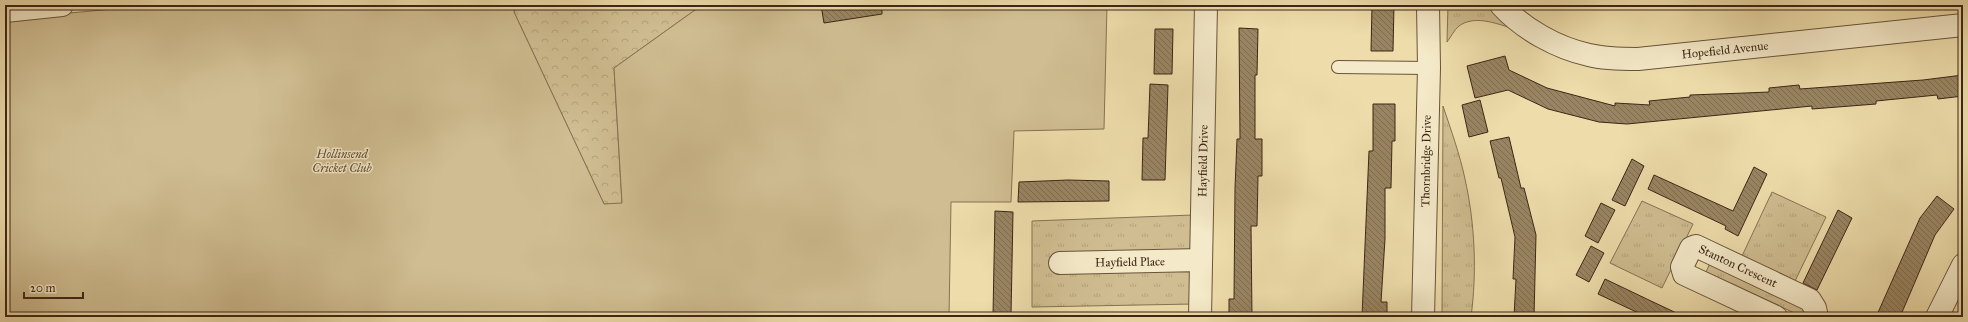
<svg xmlns="http://www.w3.org/2000/svg" width="1968" height="322" font-family="'IM FELL Great Primer',serif">
<style>
.grass{fill:url(#grass-tufts);stroke:#867254}
.forest{fill:url(#forest-crowns);stroke:#867254}
.green{fill:#d0be92;stroke:#867254}
.building{fill:url(#building-back-hatch);stroke:#3c2615}
.lines{fill:none;stroke-linecap:round;stroke-linejoin:round}
.service-casing{stroke:#68543a;stroke-width:14}
.minor-casing{stroke:#68543a;stroke-width:24}
.tertiary-casing{stroke:#68543a;stroke-width:24}
.service{stroke:#f4e9c8;stroke-width:12}
.minor{stroke:#f4e9c8;stroke-width:22}
.tertiary{stroke:#f4e9c8;stroke-width:22}
.labels{text-anchor:middle;dominant-baseline:central;stroke-width:3;stroke-linejoin:round;paint-order:stroke}
.street-label{font-size:12px;fill:#3c2615;stroke:#f4e9c8}
.park-label{font-size:12px;font-style:italic;fill:#614c34;stroke:#f4e9c8}
</style>
<defs>
<pattern id="grass-tufts" width="24" height="20" patternUnits="userSpaceOnUse"><rect width="24" height="20" fill="#d0be92"/><path d="M3 7l-1-3M5 7V3M7 7l1-3M15 17l-1-3M17 17v-4M19 17l1-3" fill="none" stroke="#b4a37d"/></pattern>
<pattern id="forest-crowns" width="20" height="18" patternUnits="userSpaceOnUse"><rect width="20" height="18" fill="#d0be92"/><path d="M2 6a3 3 0 1 1 6 0M12 15a3 3 0 1 1 6 0" fill="none" stroke="#b4a37d"/></pattern>
<pattern id="building-back-hatch" width="6" height="6" patternUnits="userSpaceOnUse"><rect width="6" height="6" fill="#998563"/><path d="M-1 5l2 2M0 0l6 6M5-1l2 2" fill="none" stroke="#7e6d50"/></pattern>
</defs>
<rect width="100%" height="100%" fill="#eeddab"/>
<filter id="stains"><feTurbulence type="fractalNoise" baseFrequency=".005" numOctaves="4"/><feColorMatrix values="0 0 0 0 .2 0 0 0 0 .09 0 0 0 0 .02 0 0 0 .5 -.17"/></filter>
<radialGradient id="worn" r=".72"><stop offset=".6" stop-color="#630" stop-opacity="0"/><stop offset="1" stop-color="#630" stop-opacity=".3"/></radialGradient>
<!-- grass -->
<path class="grass" d="M1448,5H1487L1511,28C1495,23 1474,15 1459,26C1454,30 1451,37 1447,42Z
M1443,106C1451,130 1460,155 1465,179C1475,224 1477,272 1471,317H1442Z
M1772,192L1826,217L1795,281L1742,256Z
M1642,201L1693,224L1662,288L1610,263Z
M1193,215L1194,304L1032,307V221Z
M1710,263L1807,309L1803,317L1706,272Z"/>
<!-- forest -->
<path class="forest" d="M516,5H702L614,68L622,204H604L514,12Z"/>
<!-- green -->
<path class="green" d="M156,5H516L514,12L604,204L622,203L614,68L702,5H1107L1104,129L1014,131L1011,202H951L949,317H5V19Z"/>
<!-- building -->
<path class="building" d="M821,5H882V14L824,23Z
M1372,5H1394L1393,51H1371Z
M1239,28L1258,29L1257,75H1255V139H1262V176H1258L1257,226H1251L1252,317H1229V299H1234L1235,188L1237,139H1240Z
M1155,29H1173L1172,74H1154Z
M1505,56L1509,70L1547,88L1615,106V103L1650,105L1649,101L1690,97V95L1745,93L1769,92V88L1799,85L1800,89L1923,80L1963,75V96L1938,99L1937,95L1876,101V104L1812,109V106L1627,124L1599,122L1548,109L1508,90L1475,98L1467,66Z
M1150,84L1168,85L1165,180H1142L1143,138H1148Z
M1480,100L1488,132L1469,137L1462,105Z
M1373,104H1395V141H1392L1391,188H1385V239L1381,302H1387V317H1362L1369,151H1373Z
M1509,137L1521,188H1524L1536,235L1534,317H1514L1516,279H1513L1515,237L1501,178H1499L1490,141Z
M1632,159L1644,166L1625,206L1612,200Z
M1754,167L1767,174L1738,236L1725,229L1726,226L1648,189L1654,175L1733,211Z
M1068,180L1109,181V201L1018,202L1019,182Z
M1937,196L1954,209L1935,235L1900,317H1876L1920,218Z
M1601,203L1615,210L1598,243L1585,236Z
M1838,210L1852,218L1817,290L1803,283Z
M995,211L1013,212L1011,315H993Z
M1591,246L1604,253L1589,282L1576,275Z
M1605,279L1651,301L1685,317H1647L1598,294Z"/>
<g class="lines">
<defs>
<path id="service" d="M1338,67L1429,68"/>
<path id="minor" d="M1060,263L1201,260
M1200,317L1206,5
M1423,317L1429,68L1428,5
M1776,317L1684,274L1682,267L1691,248L1696,246L1810,300L1815,308L1817,317
M1937,317L1963,265"/>
<path id="tertiary" d="M1501,5C1523,29 1557,48 1589,55C1605,59 1622,59 1638,59L1963,25
M5,11L62,5"/>
</defs>
<!-- service casing -->
<use href="#service" class="service-casing"/>
<!-- minor casing -->
<use href="#minor" class="minor-casing"/>
<!-- tertiary casing -->
<use href="#tertiary" class="tertiary-casing"/>
<!-- service -->
<use href="#service" class="service"/>
<!-- minor -->
<use href="#minor" class="minor"/>
<!-- tertiary -->
<use href="#tertiary" class="tertiary"/>
</g>
<g class="labels">
<!-- street labels -->
<g class="street-label">
<text transform="translate(1725 50) rotate(-6)">Hopefield Avenue</text>
<text transform="translate(1203 161) rotate(-89)">Hayfield Drive</text>
<text transform="translate(1426 161) rotate(-89)">Thornbridge Drive</text>
<text transform="translate(1130 262) rotate(-1)">Hayfield Place</text>
<text transform="translate(1738 266) rotate(25)">Stanton Crescent</text>
</g>
<!-- park labels -->
<g class="park-label">
<text x="342" y="154">Hollinsend<tspan x="342" dy="14">Cricket Club</tspan></text>
</g>
</g>
<!-- margin -->
<rect width="1968" height="322" fill="none" stroke="#eeddab" stroke-width="20"/>
<rect x="6" y="6" width="1956" height="310" fill="none" stroke="#3c2615" stroke-width="2"/>
<rect x="10" y="10" width="1948" height="302" fill="none" stroke="#3c2615"/>
<!-- scale -->
<path d="M24 292v6h59v-6" fill="none" stroke="#3c2615" stroke-width="2"/>
<text x="30" y="292" font-size="12" fill="#3c2615" stroke="#f4e9c8" stroke-width="3" paint-order="stroke">20 m</text>
<rect width="100%" height="100%" filter="url(#stains)"/>
<rect width="100%" height="100%" fill="url(#worn)"/>
</svg>
